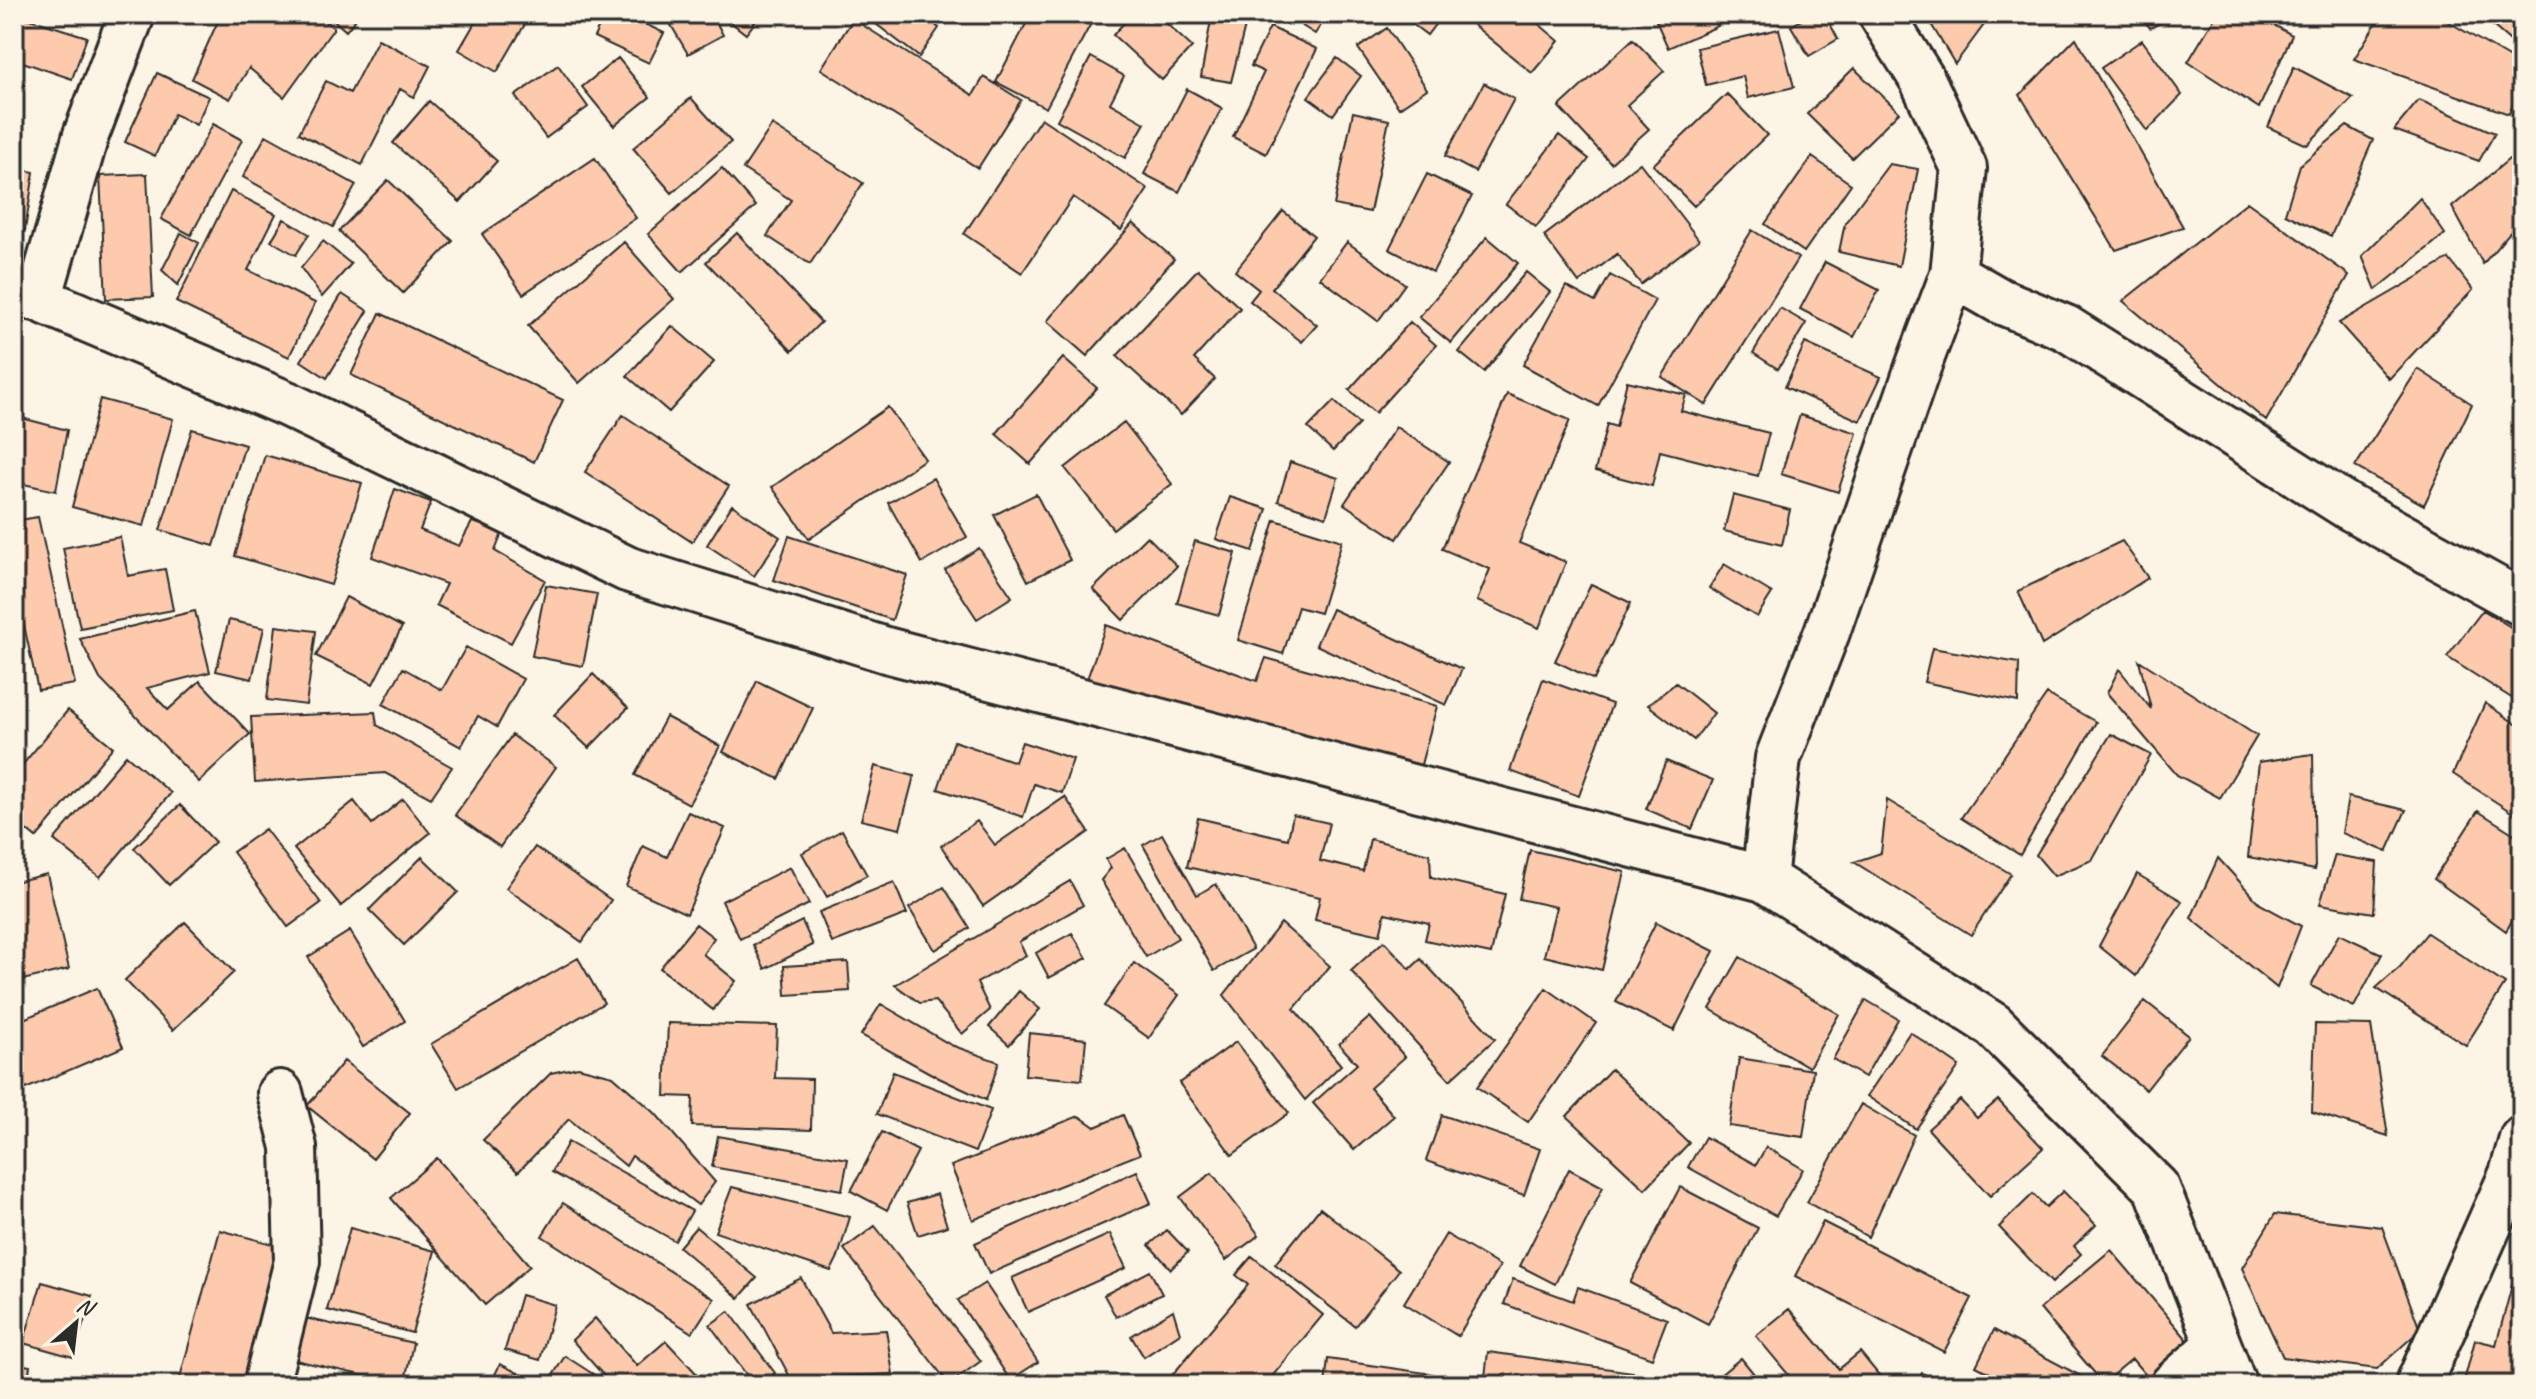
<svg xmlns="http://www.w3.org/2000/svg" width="2536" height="1399" font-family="Caveat,sans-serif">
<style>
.building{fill:#fdcaad;stroke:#2b2b2b;stroke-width:2}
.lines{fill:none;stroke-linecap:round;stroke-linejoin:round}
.minor-casing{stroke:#2b2b2b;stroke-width:50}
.minor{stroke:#fcf5e5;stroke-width:44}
</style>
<rect width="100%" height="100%" fill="#fcf5e5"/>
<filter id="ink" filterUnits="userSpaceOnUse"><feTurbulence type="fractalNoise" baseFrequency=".0125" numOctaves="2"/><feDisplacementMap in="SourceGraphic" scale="16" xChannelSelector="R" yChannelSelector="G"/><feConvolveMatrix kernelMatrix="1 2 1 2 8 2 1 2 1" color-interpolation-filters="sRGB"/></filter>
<g filter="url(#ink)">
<!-- building -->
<path class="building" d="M14,14L87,37L72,79L14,59Z
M221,14H315L334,28L284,97L249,68L230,99L192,79Z
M327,14H360L346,31Z
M480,14H531L497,72L459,50Z
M605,14H624L664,33L649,63L594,37Z
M690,14H712L723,35L688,54L671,25Z
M720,14H761L746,34Z
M863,14H923L939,28L919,57Z
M1031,14H1096L1046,108L996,82Z
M1132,14H1156L1192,47L1162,80L1113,35Z
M1212,14H1248L1231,82L1201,77Z
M1283,14H1328L1315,34Z
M1399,14H1443L1427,35Z
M1460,14H1527L1559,41L1532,73Z
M1653,14H1712L1718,26L1668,48Z
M1812,14H1825L1838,39L1809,56L1791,26Z
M1925,14H1992L1955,64Z
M2139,14H2180L2150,28Z
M2217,14H2254L2292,35L2259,108L2188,62Z
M2382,14H2435L2522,65V85L2509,114L2354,59Z
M2479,14H2522V37L2515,45Z
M853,19L973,95L984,77L1021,100L978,168L821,69Z
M1270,27L1317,49L1266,154L1233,137L1264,72L1251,66Z
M1387,28L1427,89L1399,108L1358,48Z
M1779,29L1794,87L1748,98L1743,76L1706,85L1697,48Z
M2076,38L2183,227L2116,250L2020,95Z
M378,39L430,66L414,97L400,89L362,165L299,133L326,81L350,93Z
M1633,39L1664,71L1627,105L1649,129L1611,163L1559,107Z
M2142,40L2182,95L2147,131L2101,68Z
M1091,57L1124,76L1110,103L1145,123L1125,158L1057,120Z
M618,58L650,97L614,126L582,87Z
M1337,58L1361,76L1333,115L1308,97Z
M558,65L588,107L546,138L515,96Z
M2294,67L2353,98L2307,145L2268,127Z
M1854,68L1899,112L1852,158L1807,114Z
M157,73L209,97L196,125L174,114L155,156L125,142Z
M1484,83L1514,99L1475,172L1445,156Z
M1187,89L1222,108L1179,192L1144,174Z
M1727,94L1767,135L1694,206L1653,165Z
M691,98L731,142L672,193L633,148Z
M2419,100L2495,133L2479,161L2394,130Z
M429,101L497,161L460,202L393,143Z
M1353,112L1389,120L1370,212L1334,205Z
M1041,118L1148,189L1121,230L1073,197L1022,273L964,234Z
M213,124L242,140L191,235L161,219Z
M772,125L863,183L810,264L767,236L791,200L743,169Z
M2347,126L2373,140L2331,236L2285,214L2300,165Z
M266,135L356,185L333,227L243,177Z
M1559,135L1589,159L1536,227L1506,204Z
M2515,154L2522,185V218L2483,264L2452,207Z
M1812,157L1851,184L1804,252L1765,224Z
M595,158L636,218L523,294L482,234Z
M1640,163L1699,240L1641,284L1617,254L1579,283L1544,236Z
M1889,164L1918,169L1899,266L1839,252L1845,223Z
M14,168L34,172L25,230L14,228Z
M722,168L756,206L682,272L648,234Z
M147,174L153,297L106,299L100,176Z
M1427,174L1472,196L1433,272L1389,249Z
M388,180L453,241L403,293L339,231Z
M231,191L276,214L248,270L315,303L289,357L176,302Z
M2420,198L2445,234L2376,290L2362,256Z
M2247,202L2349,275L2266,421L2123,301Z
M1283,211L1314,236L1272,288L1317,325L1302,342L1250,301L1259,290L1235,271Z
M284,219L309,234L296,255L271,241Z
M1133,223L1174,259L1087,356L1047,321Z
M1752,230L1798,258L1706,405L1662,377Z
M181,233L199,243L178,285L162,270Z
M737,233L821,322L792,351L706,262Z
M1487,237L1518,263L1451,343L1419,317Z
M323,241L351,264L322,297L301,268Z
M624,242L674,299L579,383L528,326Z
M1347,242L1405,284L1378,321L1320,278Z
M2449,259L2473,290L2389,379L2339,323Z
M1825,262L1879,290L1854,337L1800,309Z
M1198,269L1240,308L1194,359L1215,379L1181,415L1117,356Z
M1526,272L1550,292L1484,372L1459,352Z
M1610,275L1655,300L1598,406L1523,365L1566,286L1595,302Z
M342,294L368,311L327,378L301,361Z
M1780,308L1806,323L1778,369L1753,353Z
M380,313L563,400L534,462L351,375Z
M1410,322L1436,345L1375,413L1349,390Z
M672,326L714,362L669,412L627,376Z
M1805,343L1881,377L1860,421L1785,387Z
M1063,358L1097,388L1030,464L996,434Z
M2418,369L2472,404L2424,505L2355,467Z
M1627,381L1686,395L1681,411L1769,433L1758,476L1660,451L1652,486L1595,471L1607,424L1616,427Z
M1507,394L1570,420L1519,543L1566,562L1539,628L1477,601L1490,569L1442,549Z
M100,399L173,419L144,526L72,507Z
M1334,401L1359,424L1333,451L1308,428Z
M888,407L925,459L809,539L772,487Z
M623,415L729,486L692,542L585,472Z
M1800,415L1857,433L1838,492L1781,474Z
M18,417L67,430L56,491L14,482V439Z
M1124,422L1172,484L1113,529L1065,468Z
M1396,427L1449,462L1397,539L1344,504Z
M192,429L245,445L214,546L160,530Z
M265,455L362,483L331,585L235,556Z
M1290,462L1338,478L1326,517L1278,501Z
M933,478L967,537L922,563L888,503Z
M395,489L431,502L420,530L459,546L472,522L503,531L495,551L545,580L511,643L436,605L446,584L372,557Z
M1036,494L1070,560L1028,581L994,515Z
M1733,495L1790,510L1782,545L1724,531Z
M1230,497L1267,509L1253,551L1216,539Z
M732,505L780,537L754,576L707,545Z
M38,517L75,684L38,690L14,579V521Z
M1275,520L1342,541L1320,613L1298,607L1283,654L1238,640Z
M789,536L907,575L892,620L774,580Z
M1147,536L1177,566L1123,620L1093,589Z
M120,537L128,576L165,569L173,610L80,628L63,548Z
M1195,541L1236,553L1219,615L1177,603Z
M2122,541L2148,578L2042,645L2018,591Z
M979,548L1012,597L977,619L945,570Z
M1724,564L1772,593L1757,617L1709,588Z
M1591,584L1631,603L1594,680L1555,661Z
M546,585L597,594L583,666L532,656Z
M346,597L402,627L373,684L316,656Z
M1332,609L1462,669L1446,705L1316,645Z
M2483,610L2522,634L2521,704L2447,657Z
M195,611L210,672L147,688L168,710L200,681L250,734L199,782L100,679L80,639Z
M229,620L264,628L252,679L216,671Z
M1106,625L1257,681L1266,658L1437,706L1417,779L1086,682Z
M276,626L316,631L306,705L267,700Z
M466,647L523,679L497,727L478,716L461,747L383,704L403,668L442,690Z
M1932,648L2019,663L2018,702L1924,682Z
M2139,660L2257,736L2220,798L2177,775L2107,693L2119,669L2151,709Z
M593,674L628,708L589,748L554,715Z
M1543,679L1612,704L1579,796L1510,771Z
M757,681L813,708L779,779L723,752Z
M1676,683L1714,713L1694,740L1648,705Z
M2047,694L2096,722L2020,855L1961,818Z
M2485,703L2522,728V819L2453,774Z
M68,710L113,747L36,838L14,820V775Z
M375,712L377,725L452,767L431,798L385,773L255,782L251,717Z
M666,717L720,746L689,804L635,775Z
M2111,734L2151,755L2092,860L2054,876L2036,855Z
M512,735L556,767L500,847L455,815Z
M954,741L1015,762L1022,742L1073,759L1062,793L1034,784L1023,817L938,789Z
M2313,754L2315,870L2248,857L2259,762Z
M126,755L171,793L100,877L54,840Z
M1666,761L1713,780L1692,829L1646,809Z
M875,766L914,776L900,829L861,820Z
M1065,797L1089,832L983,906L941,846L977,821L995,845Z
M2348,797L2406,810L2387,852L2342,833Z
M403,799L430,833L341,906L294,849L354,801L372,824Z
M1887,800L2011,874L1971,935L1854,862L1881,853Z
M180,805L215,842L169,885L134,848Z
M2478,811L2522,839V904L2506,931L2434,879Z
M688,812L725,828L687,914L626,886L643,846L667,857Z
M1293,815L1329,823L1320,861L1363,871L1370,839L1430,854L1431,877L1505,894L1491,954L1425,940L1429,923L1385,913L1380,935L1315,920L1320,897L1187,867L1198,818L1288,839Z
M265,829L321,903L288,927L233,852Z
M842,830L867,875L827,897L802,853Z
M1162,834L1197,895L1216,884L1253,949L1214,971L1143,845Z
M535,847L611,900L582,942L506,888Z
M1125,848L1178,938L1146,957L1101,880L1111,868L1106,859Z
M1530,850L1625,872L1602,970L1544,956L1556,907L1519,899Z
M2335,855L2377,862L2374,913L2320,904Z
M422,857L458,892L404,945L369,910Z
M2218,858L2260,904L2301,926L2277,988L2191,918Z
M790,867L809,904L740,939L722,901Z
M47,874L69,969L14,982V882Z
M2137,874L2182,901L2136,976L2099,946Z
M1070,881L1083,905L1019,942L1026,955L977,983L990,1010L962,1034L935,1001L920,1003L895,985Z
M894,882L907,914L832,943L819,912Z
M944,887L970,928L935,950L909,908Z
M802,921L813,945L765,969L753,945Z
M185,922L234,972L173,1030L125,980Z
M1656,922L1714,951L1674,1031L1616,1002Z
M1281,923L1330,966L1294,1009L1341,1065L1305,1100L1224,995Z
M696,924L714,938L703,954L736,981L713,1010L660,968Z
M350,931L405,1021L363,1047L308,957Z
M1072,933L1087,958L1049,978L1036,953Z
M2427,933L2505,984L2466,1045L2376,988L2400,967Z
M2339,934L2382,954L2354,1007L2311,986Z
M1384,941L1410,969L1421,959L1495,1039L1450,1080L1351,971Z
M1740,957L1839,1014L1809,1067L1710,1009Z
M578,958L604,1003L458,1088L431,1044Z
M848,962L850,991L786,995L784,966Z
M1134,963L1179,995L1149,1038L1104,1006Z
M97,988L123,1047L14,1094V1023Z
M1546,988L1596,1023L1528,1122L1477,1087Z
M1019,991L1040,1009L1009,1045L989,1027Z
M1866,1000L1898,1019L1865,1077L1833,1059Z
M2145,1001L2189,1036L2146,1090L2102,1056Z
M881,1004L951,1045L999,1062L986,1100L939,1078L861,1035Z
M1370,1017L1405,1057L1370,1088L1394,1116L1354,1150L1313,1103L1357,1064L1339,1044Z
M668,1023L777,1026L775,1078L812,1079L811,1130L692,1126L693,1097L665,1096Z
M2315,1024L2371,1025L2388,1136L2312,1112Z
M1910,1032L1959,1066L1916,1129L1867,1096Z
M1029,1033L1086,1039L1082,1080L1025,1075Z
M1236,1042L1289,1113L1232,1155L1179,1083Z
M1739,1058L1813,1070L1803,1137L1729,1126Z
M344,1061L410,1113L373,1159L307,1106Z
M578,1067L613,1076L655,1113L715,1182L698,1205L632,1156L626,1166L569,1119L518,1172L483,1140L551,1073Z
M1611,1069L1689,1143L1645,1189L1567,1116Z
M893,1072L991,1110L975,1152L877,1114Z
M1960,1100L1977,1118L1998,1100L2043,1148L1990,1196L1928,1129Z
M1861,1104L1914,1135L1868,1237L1807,1202Z
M1123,1115L1140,1154L973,1220L951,1166L1079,1116L1095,1127Z
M1442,1115L1540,1149L1524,1195L1426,1161Z
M882,1132L918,1151L887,1210L851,1191Z
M718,1136L848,1159L842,1190L712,1167Z
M1705,1137L1756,1165L1766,1147L1803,1169L1776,1216L1688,1167Z
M568,1142L692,1211L675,1241L552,1172Z
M437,1158L530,1266L485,1305L391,1198Z
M1569,1169L1603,1187L1555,1284L1520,1266Z
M1137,1171L1151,1203L989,1274L975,1243Z
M1212,1173L1259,1235L1226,1260L1180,1197Z
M732,1187L850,1217L838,1257L831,1271L715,1232Z
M1680,1187L1758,1228L1708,1324L1630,1283Z
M2063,1191L2096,1225L2074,1246L2081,1254L2052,1283L1999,1227L2033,1194L2046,1207Z
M937,1194L947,1226L918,1235L907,1203Z
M563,1203L714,1299L692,1333L542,1236Z
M1320,1208L1399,1270L1355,1326L1275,1264Z
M2275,1214L2382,1227L2420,1330L2377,1369L2283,1357L2242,1268Z
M1823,1222L1972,1298L1944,1352L1795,1276Z
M875,1226L981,1361L949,1384L844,1249Z
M696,1227L757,1278L739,1298L679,1247Z
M350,1228L435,1251L412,1333L327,1310Z
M220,1230L280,1246L244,1385H178Z
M1167,1230L1188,1252L1171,1269L1149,1245Z
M1110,1234L1126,1268L1028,1312L1012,1278Z
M1446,1234L1500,1266L1458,1336L1404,1303Z
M2111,1250L2191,1344L2149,1379L2132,1359L2103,1383L2040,1309Z
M1252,1256L1323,1315L1265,1385H1176L1169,1379L1248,1285L1236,1275Z
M1150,1271L1162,1294L1116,1317L1104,1295Z
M2515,1274L2522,1275V1385H2463L2475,1340L2496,1345Z
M801,1278L831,1333L886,1330L893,1374L791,1379L751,1304Z
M1513,1279L1573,1301L1578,1287L1667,1319L1652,1358L1504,1304Z
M42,1282L92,1296L73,1357L23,1343Z
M985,1283L1038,1362L1010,1380L958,1300Z
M521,1295L555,1305L540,1360L505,1350Z
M1789,1309L1839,1369L1860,1352L1887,1385H1797L1756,1336Z
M1173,1310L1180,1333L1144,1357L1131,1336Z
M729,1311L775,1373L759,1385H754L710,1325Z
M305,1318L413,1343L404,1385L295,1360Z
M595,1318L637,1366L666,1341L696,1373L683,1385H612L572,1340Z
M1994,1330L2088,1380L2085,1385H2013L1976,1366Z
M1488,1352L1633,1372L1631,1385H1484Z
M565,1356L607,1383L606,1385H547Z
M1741,1358L1763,1385H1708Z
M1328,1359L1433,1374L1432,1385H1325Z
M14,1363L30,1366L27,1385H14Z
M500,1364L534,1381L532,1385H490Z
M1922,1373L1945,1385H1916Z
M75,1376L76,1385H39V1377Z
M1145,1377L1146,1385H1095Z"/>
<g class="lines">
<defs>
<path id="minor" d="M1953,274L2000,301L2066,328L2347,506L2522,603
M14,293L39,299L287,404L627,569L886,650L1764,879L1993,1025L2157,1188L2234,1385
M39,299L86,135L132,14
M1764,879L1778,758L1827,632L1918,367L1953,274L1964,168L1922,79L1881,14
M266,1385L297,1261L294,1147L280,1093
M2173,1385L2218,1345
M2418,1385L2512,1174L2522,1139"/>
</defs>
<!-- minor casing -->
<use href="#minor" class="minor-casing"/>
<!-- minor -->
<use href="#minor" class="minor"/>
</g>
</g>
<!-- margin -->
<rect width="2536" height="1399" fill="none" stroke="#fcf5e5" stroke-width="48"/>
<rect x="24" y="24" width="2488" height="1351" fill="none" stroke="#2b2b2b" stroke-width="3" filter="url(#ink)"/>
<!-- north arrow -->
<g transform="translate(76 1323) rotate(28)" stroke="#fcf5e5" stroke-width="6" paint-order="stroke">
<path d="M0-6L14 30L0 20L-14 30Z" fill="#2b2b2b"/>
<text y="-12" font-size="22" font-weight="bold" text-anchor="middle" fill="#2b2b2b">N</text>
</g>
</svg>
